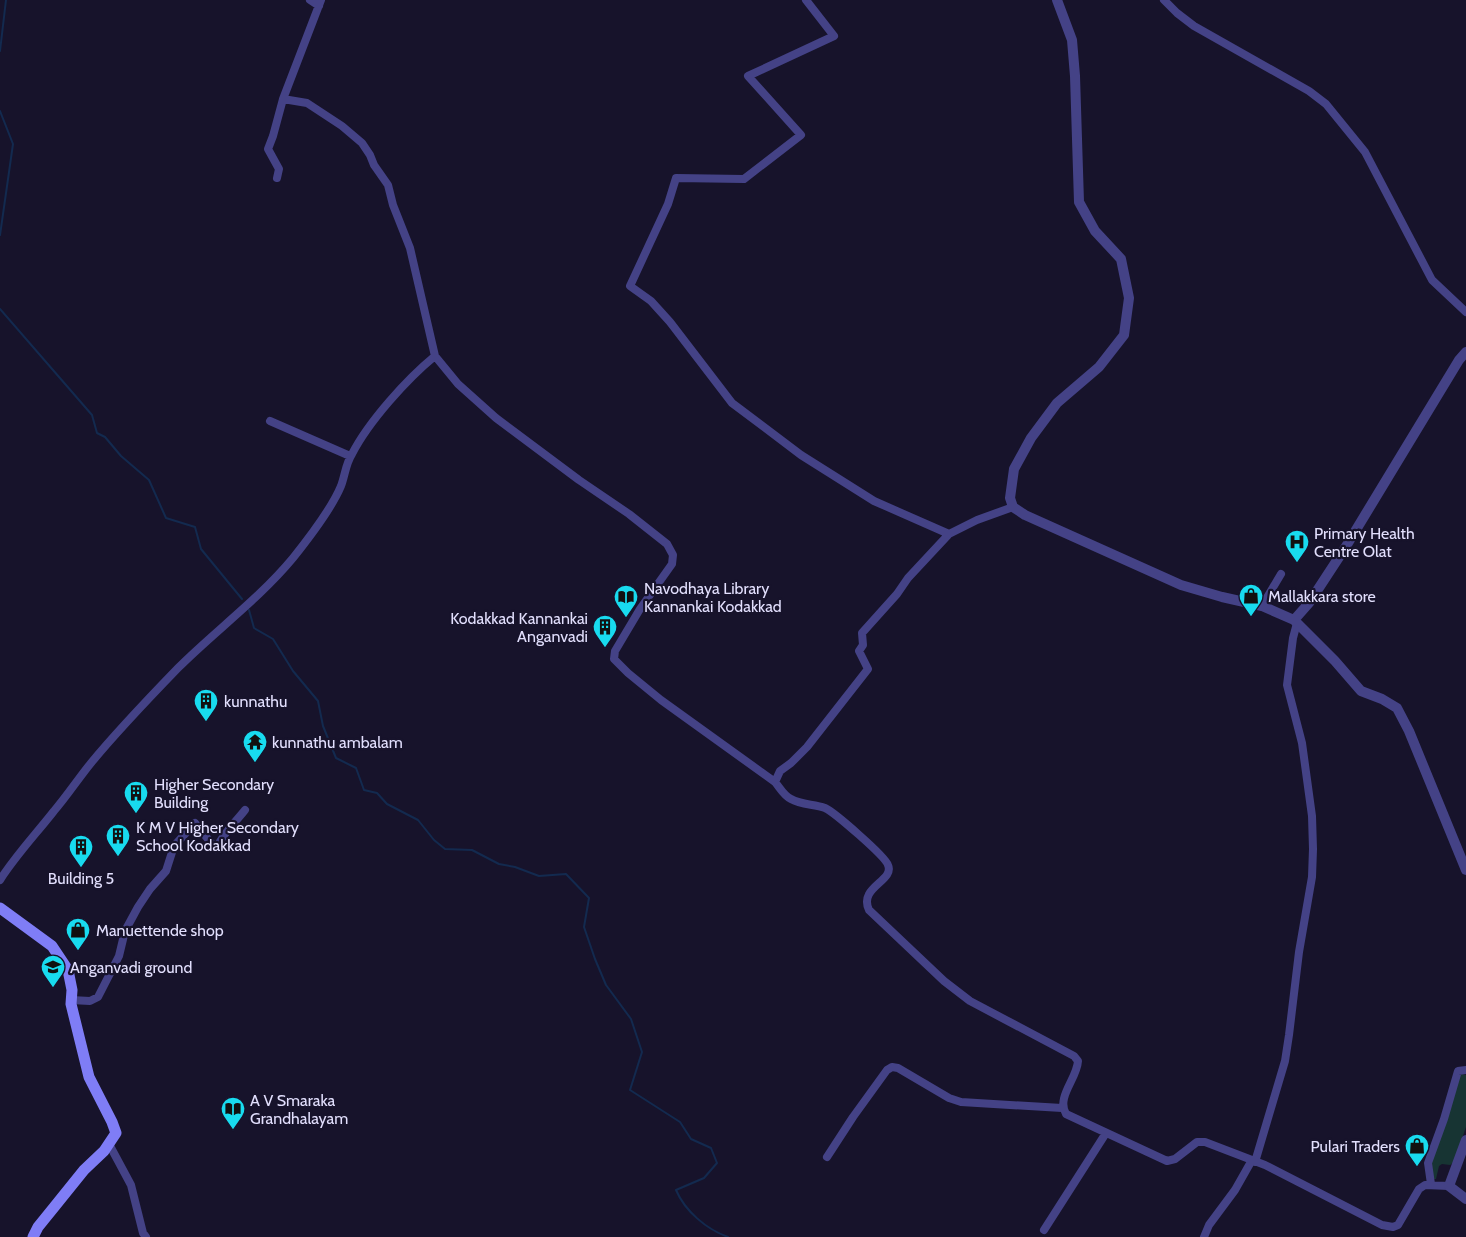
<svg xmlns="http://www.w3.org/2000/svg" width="1466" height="1237" font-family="Cabin,sans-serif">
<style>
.green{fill:#173433}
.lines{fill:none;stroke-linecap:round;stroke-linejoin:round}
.stream{stroke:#132a4f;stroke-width:2}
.minor{stroke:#444286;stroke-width:8}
.tertiary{stroke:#444286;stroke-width:10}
.secondary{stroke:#7f7df6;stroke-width:11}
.labels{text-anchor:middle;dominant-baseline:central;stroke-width:4.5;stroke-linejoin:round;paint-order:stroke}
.poi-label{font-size:16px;fill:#e2dffd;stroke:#17132b;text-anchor:start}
</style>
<rect width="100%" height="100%" fill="#17132b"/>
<!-- green -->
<path class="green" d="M1462,1074L1466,1075V1127L1454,1162L1450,1165L1442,1164L1439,1166L1436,1179H1433L1431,1163L1458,1076Z"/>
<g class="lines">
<!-- stream -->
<path class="stream" d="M0,51L6,0
M0,111L13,144L0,235
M0,309L92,415L97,433L105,437L121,456L149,480L166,518L195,527L201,549L242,599
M249,610L254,628L273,639L293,671L318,701L323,726L336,758L356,768L364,790L377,793L387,804L418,820L434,840L445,849L472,850L499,864L515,867L539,876L566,874L589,898L584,927L595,959L606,985L631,1019L642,1052L630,1090L680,1122L691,1139L711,1148L717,1163L704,1178L676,1190C685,1211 706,1229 728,1237"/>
<!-- minor -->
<path class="minor" d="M310,0L319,6
M321,0L283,99L307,103L342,126L362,143L370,155L374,165L388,185L393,205L410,248L435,356
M806,0L834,36L748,76L801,135L744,179L676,178L668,204L630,286L651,301L670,322L732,403L801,455L874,501L949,534L977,520L1013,507
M1164,0L1177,13L1194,26L1309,91L1326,104L1365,152L1432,280L1466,312
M277,178L279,169L268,149L273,136L283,99
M270,421L350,456
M1262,606L1281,574
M775,782L780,771L791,763L807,747L868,669L859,651L863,645L862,633L897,594L908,578L949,534
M0,880C16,855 36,834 54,811C67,796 78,779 91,763C118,730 148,699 178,668C215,631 259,599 293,558C309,538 331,510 341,486C345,475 346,463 352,454C369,421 407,379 435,356L458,384L496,418L579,480L629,514L667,544L673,555L672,564L640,609L615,651L614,659L628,673L661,700L775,782C780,788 784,796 791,799C801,805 814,804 825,808C834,812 885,856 888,865C895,881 858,887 869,910L944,981L970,1001L1074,1056L1078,1061C1077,1079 1056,1097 1066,1114L1167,1161L1175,1159L1197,1142H1205L1265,1165L1382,1225L1393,1227L1398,1225L1419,1189L1425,1185L1449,1186
M71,1000L90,1001L98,997L119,956L125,931L138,907L150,889L166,871L174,846L195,823L216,849C223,833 234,824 245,810
M109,1144L131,1185L143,1233L146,1237
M827,1157L853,1117L887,1070L892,1067L898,1068L949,1098L961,1102L1062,1108
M1255,1162L1285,1061L1289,1035L1299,952L1312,877L1313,849L1312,816L1302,743L1287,685L1293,638L1297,623
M1431,1184L1428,1163L1444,1119L1458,1071L1466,1070
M1044,1230L1106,1133
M1204,1237L1209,1225L1235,1190L1252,1160"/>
<!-- tertiary -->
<path class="tertiary" d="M1057,0L1072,40L1075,76L1079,202L1095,231L1121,259L1129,298L1124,335L1099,367L1057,403L1031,438L1014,469L1010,498L1013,507L1025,515L1181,585L1222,597L1262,606L1294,620L1335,661L1361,691L1382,699L1397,708L1409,731L1466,870
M1294,620L1309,603L1345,548L1459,360L1466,352
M1466,1140L1449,1186L1466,1199"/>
<!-- secondary -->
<path class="secondary" d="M0,908L52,946L68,970L72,990L71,1004L89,1077L112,1122L116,1133L104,1151L84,1170L55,1206L38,1227L33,1237"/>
</g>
<!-- icons -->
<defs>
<symbol id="hospital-pin" viewBox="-11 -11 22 30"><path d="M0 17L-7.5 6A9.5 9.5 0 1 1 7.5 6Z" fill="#18dbef" stroke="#17132b"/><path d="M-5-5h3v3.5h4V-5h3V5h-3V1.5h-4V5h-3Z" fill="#111"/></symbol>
<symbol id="shop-pin" viewBox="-11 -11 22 30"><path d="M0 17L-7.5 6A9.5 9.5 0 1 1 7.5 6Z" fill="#18dbef" stroke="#17132b"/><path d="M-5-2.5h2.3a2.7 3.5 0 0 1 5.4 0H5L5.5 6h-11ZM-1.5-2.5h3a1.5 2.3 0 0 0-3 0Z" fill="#111"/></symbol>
<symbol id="library-pin" viewBox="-11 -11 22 30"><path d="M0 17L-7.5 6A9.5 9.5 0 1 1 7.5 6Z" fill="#18dbef" stroke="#17132b"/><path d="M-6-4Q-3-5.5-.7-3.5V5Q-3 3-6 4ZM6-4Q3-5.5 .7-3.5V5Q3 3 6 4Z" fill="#111"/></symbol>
<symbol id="building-pin" viewBox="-11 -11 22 30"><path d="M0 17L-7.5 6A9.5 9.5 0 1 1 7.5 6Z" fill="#18dbef" stroke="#17132b"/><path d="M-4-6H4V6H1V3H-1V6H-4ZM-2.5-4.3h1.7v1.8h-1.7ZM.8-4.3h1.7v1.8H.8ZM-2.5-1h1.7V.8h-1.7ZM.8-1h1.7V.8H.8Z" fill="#111"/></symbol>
<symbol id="temple-pin" viewBox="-11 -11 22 30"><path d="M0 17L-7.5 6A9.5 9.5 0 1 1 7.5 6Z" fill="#18dbef" stroke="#17132b"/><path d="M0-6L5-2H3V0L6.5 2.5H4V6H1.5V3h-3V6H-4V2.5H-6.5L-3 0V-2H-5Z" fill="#111"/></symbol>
<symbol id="school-pin" viewBox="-11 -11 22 30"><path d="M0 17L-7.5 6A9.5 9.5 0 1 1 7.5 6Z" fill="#18dbef" stroke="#17132b"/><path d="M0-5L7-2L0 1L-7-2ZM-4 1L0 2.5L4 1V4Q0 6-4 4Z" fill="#111"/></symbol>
</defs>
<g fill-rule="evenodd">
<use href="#hospital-pin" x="1283" y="528" width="28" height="38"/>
<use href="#shop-pin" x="1237" y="582" width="28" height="38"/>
<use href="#library-pin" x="612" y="583" width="28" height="38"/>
<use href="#building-pin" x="591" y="613" width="28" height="38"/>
<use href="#building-pin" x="192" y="687" width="28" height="38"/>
<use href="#temple-pin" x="241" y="728" width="28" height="38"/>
<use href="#building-pin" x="122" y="779" width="28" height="38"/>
<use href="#building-pin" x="104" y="822" width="28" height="38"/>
<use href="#building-pin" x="67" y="833" width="28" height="38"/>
<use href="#shop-pin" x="64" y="916" width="28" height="38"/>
<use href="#school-pin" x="39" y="953" width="28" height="38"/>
<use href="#library-pin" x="219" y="1095" width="28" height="38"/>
<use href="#shop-pin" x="1403" y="1132" width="28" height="38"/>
</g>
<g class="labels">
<!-- poi labels -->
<g class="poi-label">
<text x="1314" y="533">Primary Health<tspan x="1314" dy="18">Centre Olat</tspan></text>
<text x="644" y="588">Navodhaya Library<tspan x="644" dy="18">Kannankai Kodakkad</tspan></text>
<text x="1268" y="596">Mallakkara store</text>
<text x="588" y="618" text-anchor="end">Kodakkad Kannankai<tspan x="588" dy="18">Anganvadi</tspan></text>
<text x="224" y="701">kunnathu</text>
<text x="272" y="742">kunnathu ambalam</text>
<text x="154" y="784">Higher Secondary<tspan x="154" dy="18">Building</tspan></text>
<text x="136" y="827">K M V Higher Secondary<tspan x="136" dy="18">School Kodakkad</tspan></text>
<text x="81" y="878" text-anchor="middle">Building 5</text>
<text x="96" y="930">Manuettende shop</text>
<text x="70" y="967">Anganvadi ground</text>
<text x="250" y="1100">A V Smaraka<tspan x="250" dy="18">Grandhalayam</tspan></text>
<text x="1400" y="1146" text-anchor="end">Pulari Traders</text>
</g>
</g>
</svg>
